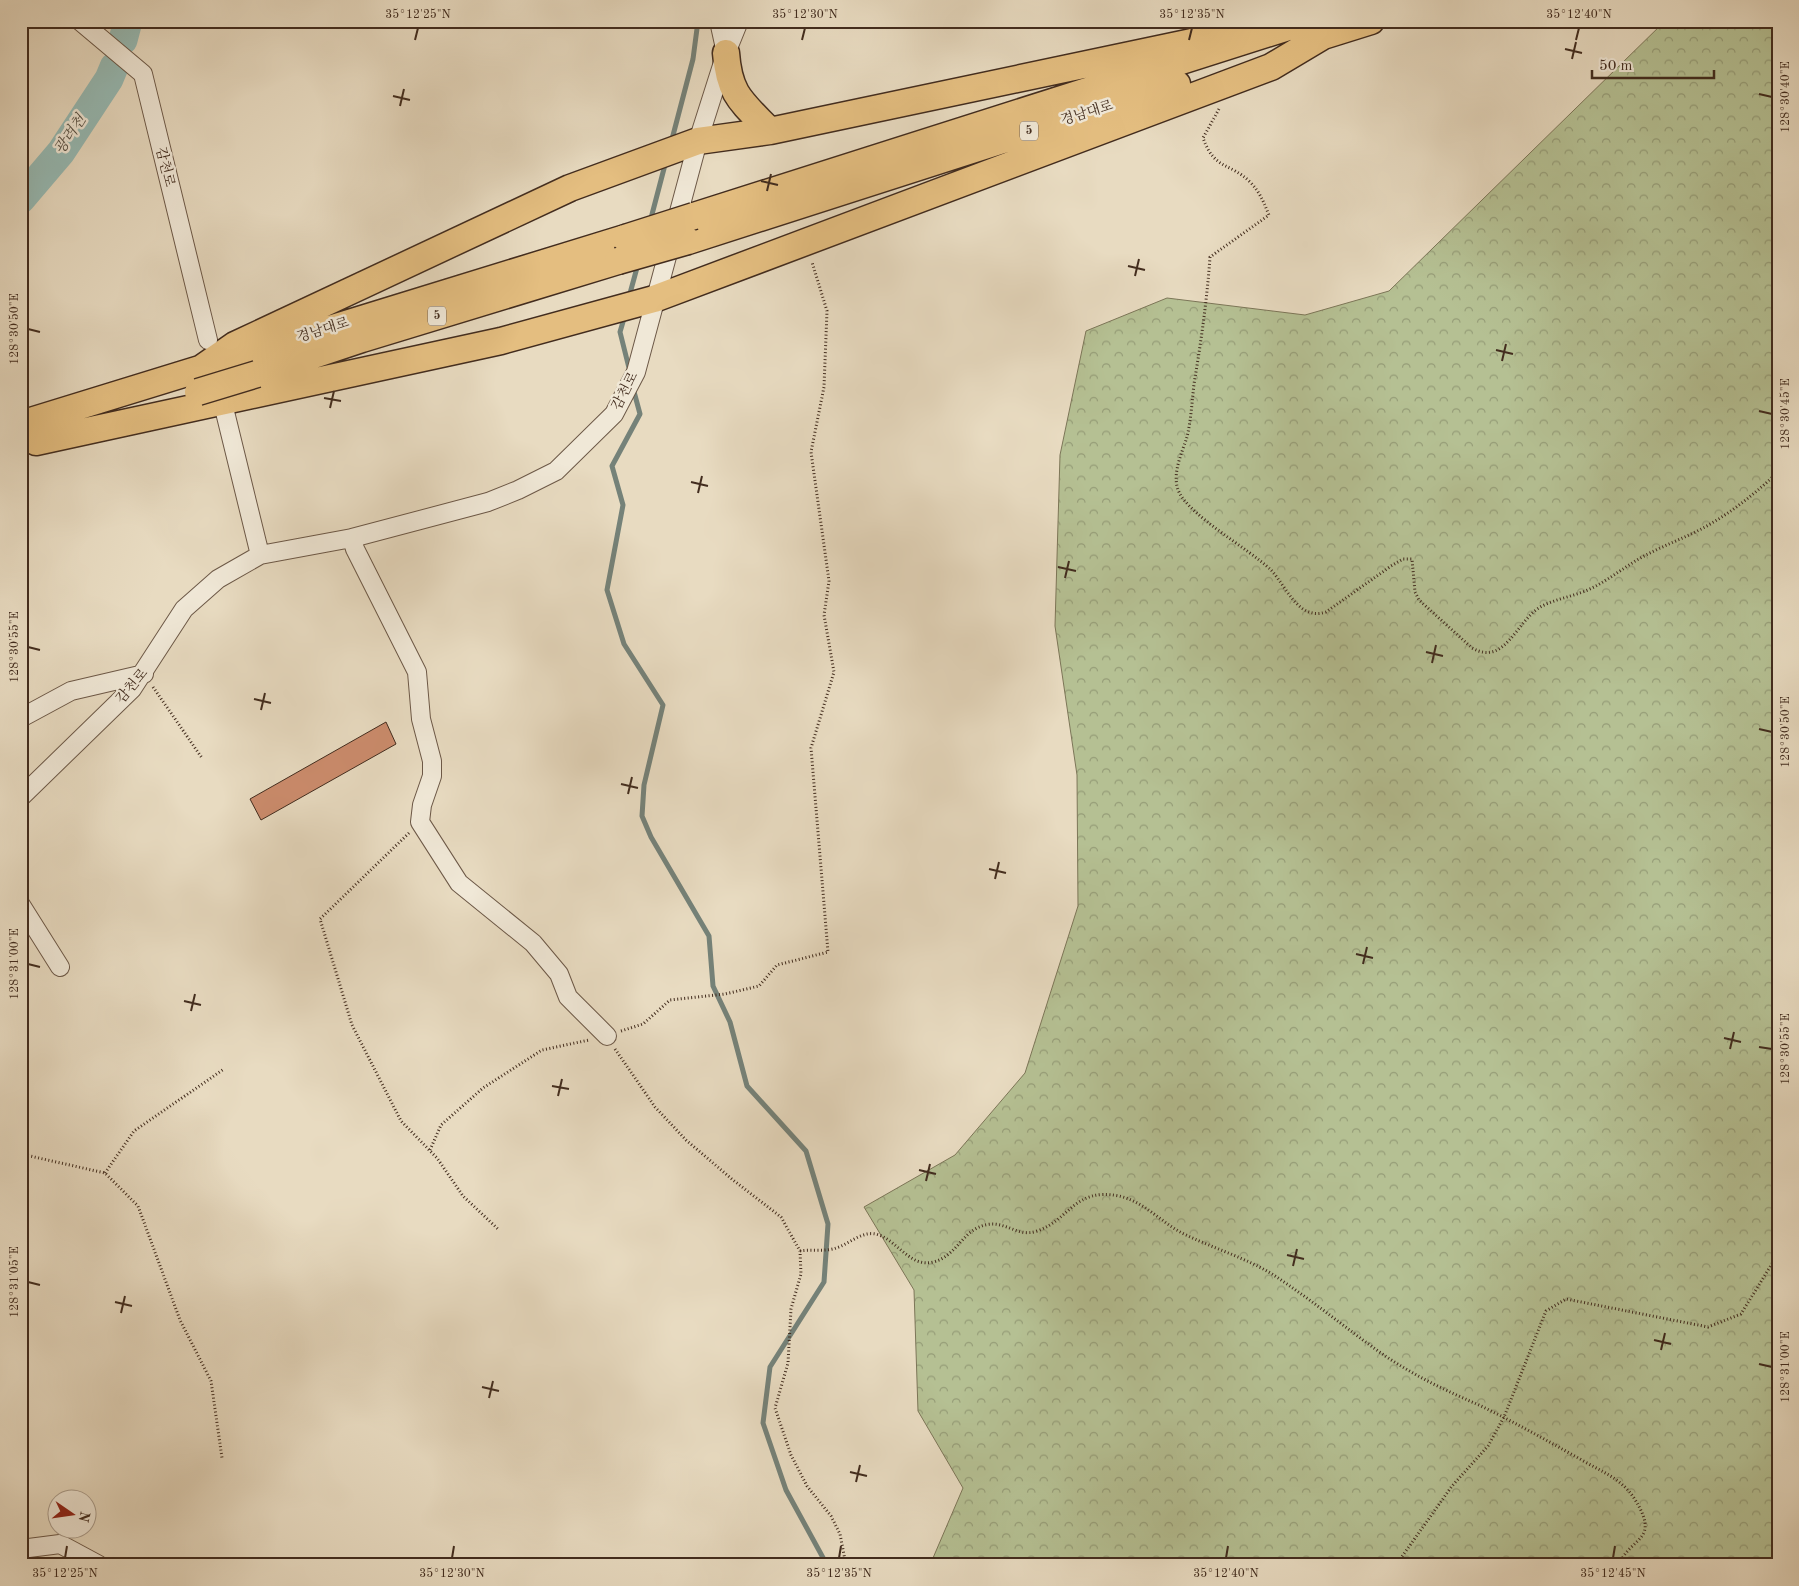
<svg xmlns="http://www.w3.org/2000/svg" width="1799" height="1586" font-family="'Old Standard TT','Noto Serif KR',serif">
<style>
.forest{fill:url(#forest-crowns);stroke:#7c7658}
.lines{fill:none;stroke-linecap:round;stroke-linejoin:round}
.stream{stroke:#758279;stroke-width:5}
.river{stroke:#97bbb5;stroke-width:29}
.building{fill:#cc8c6d;stroke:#422c1e}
.minor-casing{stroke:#6c5847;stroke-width:20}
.highway-casing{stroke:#422c1e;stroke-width:29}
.path{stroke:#422c1e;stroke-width:3;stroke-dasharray:1 2.5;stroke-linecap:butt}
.minor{stroke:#f0e8d7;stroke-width:18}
.highway{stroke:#e4be80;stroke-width:26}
.highway-bridge-casing{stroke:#422c1e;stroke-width:29;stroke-linecap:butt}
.highway-bridge{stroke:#e4be80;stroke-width:26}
.ticks{fill:none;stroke:#422c1e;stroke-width:2}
.labels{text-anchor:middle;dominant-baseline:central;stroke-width:5;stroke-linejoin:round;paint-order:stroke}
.shield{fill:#f0e8d7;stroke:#766456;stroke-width:1}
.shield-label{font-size:12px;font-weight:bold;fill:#422c1e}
.street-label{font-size:14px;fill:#422c1e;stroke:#f0e8d7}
.water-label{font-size:15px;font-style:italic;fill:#575044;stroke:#f0e8d7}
.neatline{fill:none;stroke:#422c1e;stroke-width:2}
.ticks-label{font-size:12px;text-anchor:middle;fill:#422c1e}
</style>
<defs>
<pattern id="forest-crowns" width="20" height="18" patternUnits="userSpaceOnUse" patternTransform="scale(1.25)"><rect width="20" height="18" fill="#b5c093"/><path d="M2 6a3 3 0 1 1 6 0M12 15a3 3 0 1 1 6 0" fill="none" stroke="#959c77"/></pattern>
</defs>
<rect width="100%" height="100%" fill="#e8dbc1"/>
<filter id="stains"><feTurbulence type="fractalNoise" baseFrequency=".004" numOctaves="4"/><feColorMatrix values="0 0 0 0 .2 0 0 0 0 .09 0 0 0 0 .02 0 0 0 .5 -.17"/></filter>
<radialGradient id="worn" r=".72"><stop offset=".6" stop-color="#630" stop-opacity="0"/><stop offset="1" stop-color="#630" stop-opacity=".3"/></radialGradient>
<!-- forest -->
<path class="forest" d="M1665,21H1778V1565H930L963,1488L918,1411L914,1290L864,1207L955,1155L1025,1073L1078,906L1077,775L1055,626L1060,455L1086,331L1167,298L1305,315L1389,291Z"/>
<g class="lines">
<!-- stream -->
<path class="stream" d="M671,143L693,59L698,21
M650,222L666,161
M629,297L638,264
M625,315L620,332L630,372
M633,388L640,414L612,466L623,505L607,590L624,644L663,705L644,785L642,816L651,837L709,936L713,986L730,1022L747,1086L806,1151L828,1224L824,1282L770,1367L763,1423L786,1490L827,1565"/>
<!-- river -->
<path class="river" d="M123,40L128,21
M21,199L61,152L109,79L114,67"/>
</g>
<!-- building -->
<path class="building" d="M386,722L396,744L261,820L250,799Z"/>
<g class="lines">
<defs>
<path id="minor" d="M80,21L143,74L208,340
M726,53L739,21
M225,412L260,555
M352,538L355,549L417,672L421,719L432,761V776L422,805L420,822L459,883L533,943L559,974L568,997L607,1036
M21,718L71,691L144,674
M21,797L132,689L184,609L218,579L260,555L352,538L488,502L518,490L556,471L614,414L636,372L698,141L726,53L719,21
M21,905L60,967
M21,1549L60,1544L99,1565"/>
<path id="highway" d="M1307,41L1371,21
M726,53C729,95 742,102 770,131
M694,216L1307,21
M688,241L1177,84
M202,368L235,345L570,188L698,141L770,131L1192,42L1260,21
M257,374L362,339L618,261
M21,424L625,238
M36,442L501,341L654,299L1271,67L1323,36"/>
</defs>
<!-- minor casing -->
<use href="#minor" class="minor-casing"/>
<!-- highway casing -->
<use href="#highway" class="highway-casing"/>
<!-- path -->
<path class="path" d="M1219,109L1203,138C1215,171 1230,162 1250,182C1260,192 1264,203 1269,215L1210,257C1207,300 1201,342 1194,384C1192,402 1191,420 1187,437C1182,453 1171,475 1179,492C1190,516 1249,549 1271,570C1287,587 1298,621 1326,612L1391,566L1403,559H1412L1415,592L1419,600L1472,648C1506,667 1516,620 1542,606C1558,598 1576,596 1592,588C1608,580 1622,569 1637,560C1659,547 1683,539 1705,527C1732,512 1756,493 1778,472
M153,687L202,758
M409,833L320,919L352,1025L401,1121L437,1158L463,1196L499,1230
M621,1031L643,1024L670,1000L725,994L759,986L777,965L828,952L811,748L834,672L824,615L829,581L811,452L824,387L827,311L812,262
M615,1049L655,1107L686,1140L733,1180L781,1217L800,1251L801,1274L791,1309L788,1363L775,1408L791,1455L807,1486L831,1516L840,1534L846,1565
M430,1150L441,1125L483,1088L542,1050L589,1040
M21,1154L105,1173L138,1206L180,1320L211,1381L222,1458
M105,1173L134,1131L224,1069
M800,1251C811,1249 825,1252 836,1248C850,1244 863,1229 879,1235C897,1241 911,1268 933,1262C954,1257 961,1236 977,1228C1003,1215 1015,1239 1037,1231C1070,1220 1074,1187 1119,1196C1143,1201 1161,1222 1182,1233C1212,1248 1244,1257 1272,1274C1309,1298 1342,1325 1378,1351C1409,1373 1444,1390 1479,1405C1514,1422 1546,1440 1580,1459C1600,1471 1621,1478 1634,1498C1662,1542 1630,1536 1619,1565
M1396,1565L1452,1486L1488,1446L1504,1417L1546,1311L1566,1299L1708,1327L1741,1314L1778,1254"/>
<!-- minor -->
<use href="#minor" class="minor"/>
<!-- highway -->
<use href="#highway" class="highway"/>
<defs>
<path id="highway-bridge" d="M625,238L694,216
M618,261L688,241
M198,392L257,374"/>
</defs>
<!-- highway-bridge casing -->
<use href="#highway-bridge" class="highway-bridge-casing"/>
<!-- highway-bridge -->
<use href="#highway-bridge" class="highway-bridge"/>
</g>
<!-- ticks -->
<path class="ticks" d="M415,40L418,28M802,40L805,28M1189,40L1192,28M1576,40L1579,28M1565,49L1582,53M1572,59L1576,42M1759,94L1772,97M393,96L410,100M400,106L404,89M761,181L778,185M767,191L771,174M1128,266L1145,270M1135,276L1139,259M28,329L40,332M1496,350L1513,354M1502,361L1506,344M324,398L341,401M330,408L334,391M1759,411L1772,414M691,482L708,486M698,493L702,476M1058,567L1076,571M1065,578L1069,561M28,647L40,650M1426,652L1443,656M1432,663L1436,645M254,699L271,703M261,710L265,693M1759,729L1772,732M621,784L638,788M628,794L632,777M989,869L1006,873M995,879L999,862M1356,954L1373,958M28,964L40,967M1363,964L1367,947M184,1001L201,1005M191,1011L195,994M1724,1038L1741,1042M1759,1047L1772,1049M1730,1049L1734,1032M552,1086L569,1089M558,1096L562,1079M919,1170L936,1174M926,1181L930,1164M1287,1255L1304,1259M1293,1266L1297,1249M28,1282L40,1285M115,1302L132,1306M121,1313L125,1296M1654,1340L1671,1344M1661,1350L1665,1333M1759,1364L1772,1367M482,1387L499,1391M489,1398L493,1381M850,1472L867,1476M856,1482L860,1465M65,1558L67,1546M452,1558L454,1546M839,1558L841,1546M1226,1558L1228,1546M1613,1558L1615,1546"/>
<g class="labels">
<!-- shield labels -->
<g class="shield">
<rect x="1020" y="121.5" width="18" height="19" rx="4"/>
<rect x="428" y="306.5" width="18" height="19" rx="4"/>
</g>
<g class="shield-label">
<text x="1029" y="131">5</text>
<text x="437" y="316">5</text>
</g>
<!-- street labels -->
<g class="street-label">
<text transform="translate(1087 113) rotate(-17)">경남대로</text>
<text transform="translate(165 167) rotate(76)">감천로</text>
<text transform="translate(323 330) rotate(-17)">경남대로</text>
<text transform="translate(625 391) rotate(-63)">감천로</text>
<text transform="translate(132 686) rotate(-50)">감천로</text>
</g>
<!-- water labels -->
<g class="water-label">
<text transform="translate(71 135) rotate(-56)">광려천</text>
</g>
</g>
<!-- margin -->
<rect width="1799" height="1586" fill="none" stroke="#e8dbc1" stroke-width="55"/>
<!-- north arrow -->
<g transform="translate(72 1514) rotate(103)"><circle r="24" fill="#f0e8d7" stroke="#aa9d8d"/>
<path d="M0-4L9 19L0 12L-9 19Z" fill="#8f2418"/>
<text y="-8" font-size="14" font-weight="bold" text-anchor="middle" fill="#422c1e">N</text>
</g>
<!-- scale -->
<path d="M1592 70v8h122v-8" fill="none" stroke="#422c1e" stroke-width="2.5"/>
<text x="1599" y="70" font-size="15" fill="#422c1e" stroke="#f0e8d7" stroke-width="4" paint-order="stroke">50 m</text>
<rect x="28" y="28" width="1744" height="1530" class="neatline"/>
<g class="ticks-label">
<text x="418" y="18">35°12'25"N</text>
<text x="805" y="18">35°12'30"N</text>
<text x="1192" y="18">35°12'35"N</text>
<text x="1579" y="18">35°12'40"N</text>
<text transform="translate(1785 97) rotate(-90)" y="4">128°30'40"E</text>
<text transform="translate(14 329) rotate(-90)" y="4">128°30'50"E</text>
<text transform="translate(1785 414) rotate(-90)" y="4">128°30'45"E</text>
<text transform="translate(14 647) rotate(-90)" y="4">128°30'55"E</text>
<text transform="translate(1785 732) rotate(-90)" y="4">128°30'50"E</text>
<text transform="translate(14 964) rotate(-90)" y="4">128°31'00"E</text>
<text transform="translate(1785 1049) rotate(-90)" y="4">128°30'55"E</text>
<text transform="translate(14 1282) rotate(-90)" y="4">128°31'05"E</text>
<text transform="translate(1785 1367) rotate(-90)" y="4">128°31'00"E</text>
<text x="65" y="1577">35°12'25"N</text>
<text x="452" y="1577">35°12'30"N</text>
<text x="839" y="1577">35°12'35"N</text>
<text x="1226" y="1577">35°12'40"N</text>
<text x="1613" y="1577">35°12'45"N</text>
</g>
<rect width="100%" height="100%" filter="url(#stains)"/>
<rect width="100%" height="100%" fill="url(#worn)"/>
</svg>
